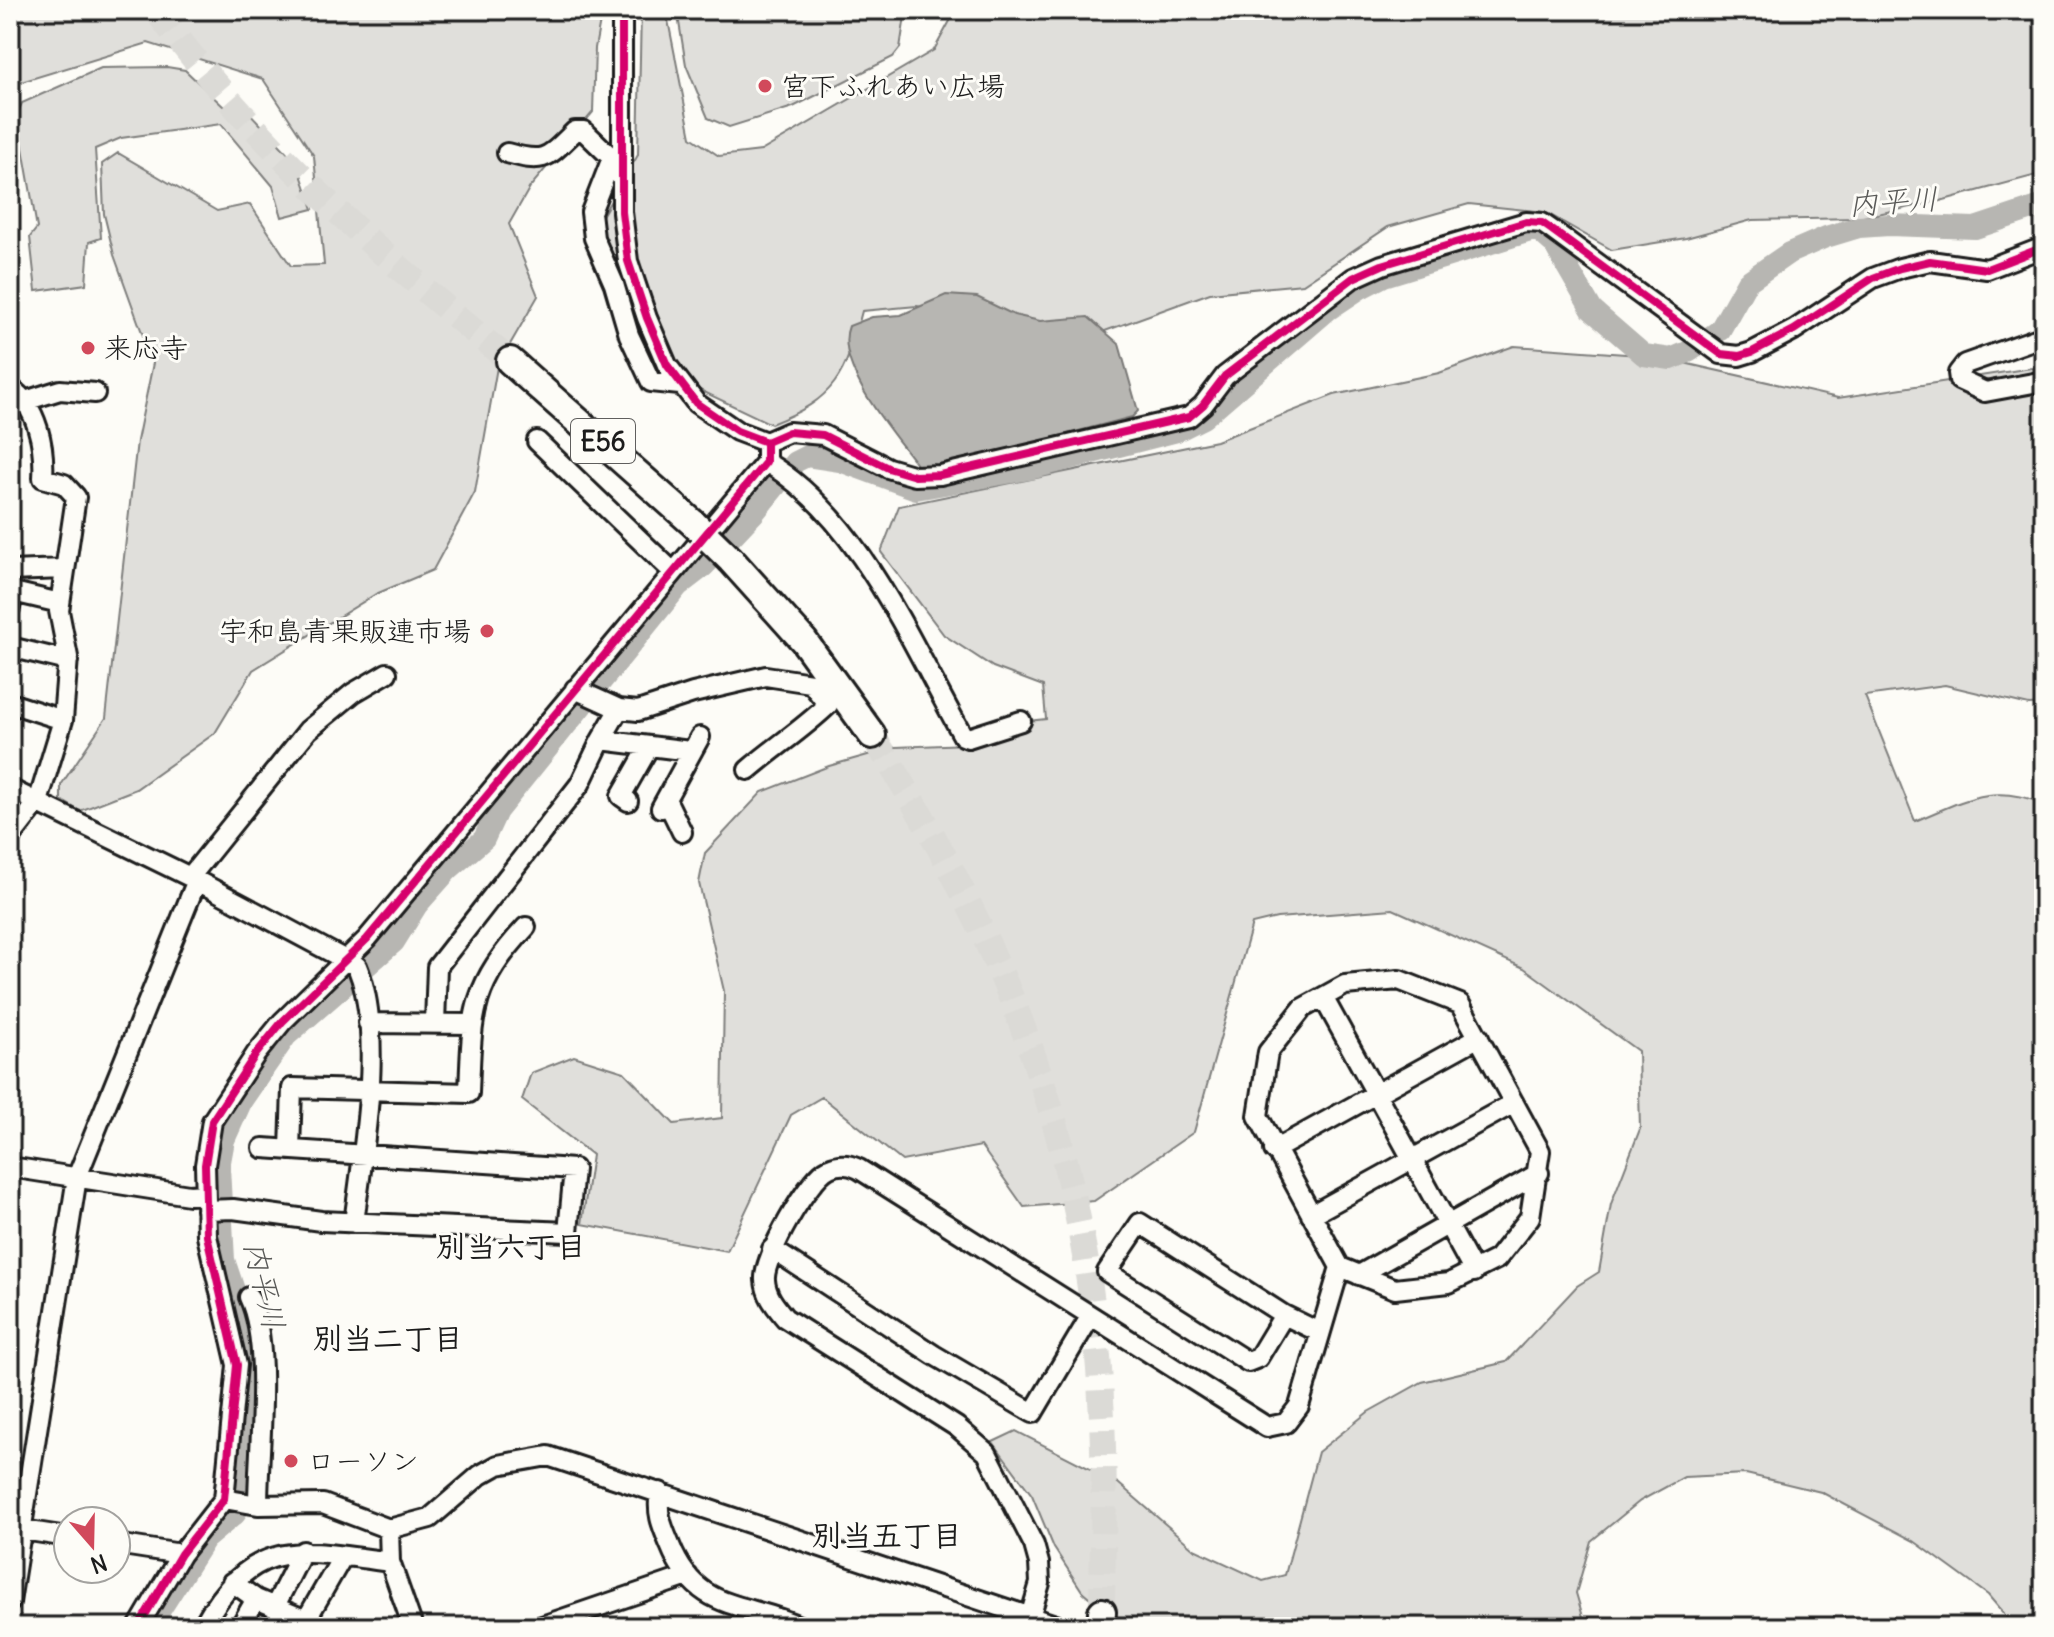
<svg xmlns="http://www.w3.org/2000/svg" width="2054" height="1637" font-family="Delius,'Klee One',sans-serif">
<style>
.green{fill:#e0dfdb;stroke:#7e7e7c;stroke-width:2}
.water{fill:#b7b6b2;stroke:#797876;stroke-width:2}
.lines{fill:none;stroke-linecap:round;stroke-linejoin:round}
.river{stroke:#b7b6b2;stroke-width:22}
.highway-tunnel{stroke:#dbdad6;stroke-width:26;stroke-dasharray:26 13;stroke-linecap:butt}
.minor-casing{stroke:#1c1c1c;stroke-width:24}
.highway-casing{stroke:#1c1c1c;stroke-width:32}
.minor{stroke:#fdfcf7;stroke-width:18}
.highway{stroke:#fdfcf7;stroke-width:26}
.highway-bridge-casing{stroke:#1c1c1c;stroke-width:32;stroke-linecap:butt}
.highway-bridge{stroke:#fdfcf7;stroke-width:26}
.cycleway-casing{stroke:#fdfcf7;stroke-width:13}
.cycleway{stroke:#d6006c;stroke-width:8}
.poi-dot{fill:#d1495b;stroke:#fdfcf7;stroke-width:3}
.labels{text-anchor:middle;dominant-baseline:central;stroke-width:6;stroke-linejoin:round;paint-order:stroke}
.shield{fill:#fdfcf7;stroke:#605f5e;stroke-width:2}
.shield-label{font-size:26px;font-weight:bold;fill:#1c1c1c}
.poi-label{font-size:28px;fill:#1c1c1c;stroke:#fdfcf7;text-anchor:start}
.water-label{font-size:30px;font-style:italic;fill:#5a5a58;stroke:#fdfcf7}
.neighbourhood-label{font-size:30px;font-weight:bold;fill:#1c1c1c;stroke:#fdfcf7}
</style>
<rect width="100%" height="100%" fill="#fdfcf7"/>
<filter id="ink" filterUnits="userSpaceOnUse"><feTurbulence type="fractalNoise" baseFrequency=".0125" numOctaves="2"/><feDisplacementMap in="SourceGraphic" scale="16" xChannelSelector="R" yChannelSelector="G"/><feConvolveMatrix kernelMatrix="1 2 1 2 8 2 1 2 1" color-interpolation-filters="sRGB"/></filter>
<g filter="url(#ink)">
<!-- green -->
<path class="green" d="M10,10H602L595,48L593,112L530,187L509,224L538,296L497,367L475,492L433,570L376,594L253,670L215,733L136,789L80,811L61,800V785L106,718L137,441L153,363L114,255L104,214L102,164L118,153L217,211L250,204L291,266L324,265L314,156L263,79L148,43L18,83L10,79Z
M641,10H666L691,137L719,156L761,151L934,50L956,10H2044V173L1940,201L1858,218L1752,220L1686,238L1612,250L1545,212L1469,204L1388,227L1303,284L1210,293L1094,335L917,306L862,311C845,376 836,399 771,424L660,371L608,288L596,226L638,155Z
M677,10H906L900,48L893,57L793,107L729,127L708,118L686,65Z
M167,67L185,70L225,108L246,109L297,163L313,209L282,217L273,186L221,124L121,138L95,149L101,238L89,242L86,284L36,291L30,237L37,228L17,114L22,103L101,68Z
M1514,346L1653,356L1838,398L2044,366V704L2029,705L1945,685L1865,696L1915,821C1964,801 1992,782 2044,804V1627H2015L1988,1595L1914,1541L1821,1492L1746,1474L1684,1477L1640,1501L1591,1541L1576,1593L1586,1627H1124L1082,1591L1054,1548L1032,1495L993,1442L1016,1431L1118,1483L1194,1549L1263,1581L1285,1575L1318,1452L1368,1412L1422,1382L1506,1362L1577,1286L1599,1272L1611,1204L1640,1129L1638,1051L1524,968L1393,909L1277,918L1252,924L1194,1132L1094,1201L1024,1207L981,1146L902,1161L822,1097L791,1115L727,1251L582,1224L592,1155L522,1100L531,1073L574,1056L624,1072L674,1124L722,1118L724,991L699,883L705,853L762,792L829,766L896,747L967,744L1018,722L1046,719L1043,686L993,667L944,635L881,552L899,506L1216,441L1334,395L1439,373Z"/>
<!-- water -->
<path class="water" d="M946,295L977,297L1014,315L1040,321L1088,317L1119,344L1138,411L1132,417L937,468L917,465C894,434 833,365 849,326L872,317L901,315Z"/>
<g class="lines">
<!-- river -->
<path class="river" d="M149,1627L205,1539L235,1514L244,1476L252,1363L247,1329L224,1260L219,1167L224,1140L242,1100L286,1036L394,942L417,905L448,870L484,839L497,811L678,586L704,566L753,514L795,462L807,456L840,461L916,489L1029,469L1177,431L1203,418L1329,309L1359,289L1384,276L1537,229L1554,244L1592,310L1644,355L1671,359L1690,351L1720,330L1747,282L1789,253L1826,237L1859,227L1889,225L1975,228L2044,205"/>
<!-- highway-tunnel -->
<path class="highway-tunnel" d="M156,10C259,148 378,253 510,361
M872,735C1017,960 1097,1178 1103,1449C1105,1503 1102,1557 1102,1612"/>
<defs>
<path id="minor" d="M622,10V212L628,261L647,318L667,365L696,403L737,431L766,442L789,432L823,435L888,468L915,476L940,475L1189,417L1203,405L1225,376L1353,278L1382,265L1526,222L1542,223L1552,230L1721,354L1739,356L1752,352L1794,330L1873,278L1900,268L1930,261L1987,269L2044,247
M507,153C546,164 547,158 575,131H584L612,158L591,212L594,238L614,284L629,335L651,382L680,385
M2044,336L1965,364L1958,373L1959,380L1985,392L2044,381
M10,388C38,406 45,448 43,478L64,484L76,497L59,611L68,657L63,720L38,802L10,838
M25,401L60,390L95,393
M537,441L672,571
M766,462C860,518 911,644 963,736L968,738L1021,721
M10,571L64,569
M10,608L13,592L60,603
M10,647L68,661
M575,689L619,709L601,740
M10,703L63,720
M619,709L638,711L693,693L766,676L811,683L828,705C803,729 775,747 748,770
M10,789L190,877L357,966C385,1034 363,1150 354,1223
M666,799L682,832
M628,801L621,796L649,747
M661,808L700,737
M190,877L308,730L353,693L387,673
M1399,980L1460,1004L1540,1151L1530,1217L1497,1259L1449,1283L1395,1289L1340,1267L1258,1116L1268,1052L1303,1008L1345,985Z
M1323,997L1474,1272
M368,1023L472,1024
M435,1023L437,967L580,784L601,740L690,751
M290,1150L292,1088L469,1093C472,1015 470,987 526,927
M1274,1150L1479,1037
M10,1167L189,1195L205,1194
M206,1210L233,1209L321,1221L568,1232L574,1169L263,1148
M1311,1215L1514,1103
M772,1249L934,1355L1033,1413L1090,1317
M1359,1275L1539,1173
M249,1297C272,1345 258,1449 258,1505
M1284,1315L1258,1358L1248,1362L1107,1272L1140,1223L1284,1315L1319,1332
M660,1492C656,1513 662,1526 670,1545C697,1614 747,1601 801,1627
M224,1499L258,1505L323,1504L389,1529L430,1518L480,1475L498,1465L548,1456L1061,1627
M10,1528L68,1537
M389,1529L390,1562L413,1627
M116,1544L181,1554
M232,1582L256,1599L323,1627
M10,1602L77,1177L197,880
M274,1608L303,1551
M1030,1617L1040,1583L1039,1563L1034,1545L987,1453L957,1427L785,1318C776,1307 766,1296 765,1280C763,1258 809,1177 829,1168C839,1163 849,1164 859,1169L1267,1427L1286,1423L1299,1406L1340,1267
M138,1627L181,1554L224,1499L237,1365L207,1236L205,1165L212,1121L256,1054L282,1022L367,939L766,462V442
M202,1627C253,1535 300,1550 390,1562
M240,1627L256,1599
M302,1627L343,1556
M539,1627L688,1576"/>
<path id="highway" d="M510,361L694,524
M731,560L804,641L872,735
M1101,1627L1102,1612"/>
</defs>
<!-- minor casing -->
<use href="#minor" class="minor-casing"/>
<!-- highway casing -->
<use href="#highway" class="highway-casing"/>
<!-- minor -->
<use href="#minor" class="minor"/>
<!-- highway -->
<use href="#highway" class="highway"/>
<defs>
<path id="highway-bridge" d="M694,524L731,560"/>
</defs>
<!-- highway-bridge casing -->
<use href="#highway-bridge" class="highway-bridge-casing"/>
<!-- highway-bridge -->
<use href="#highway-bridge" class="highway-bridge"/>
<defs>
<path id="cycleway" d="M622,10V212L628,261L647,318L667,365L696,403L737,431L766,442L789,432L823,435L888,468L915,476L940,475L1189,417L1203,405L1225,376L1353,278L1382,265L1526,222L1542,223L1552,230L1721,354L1739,356L1752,352L1794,330L1873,278L1900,268L1930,261L1987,269L2044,247
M138,1627L181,1554L224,1499L237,1365L207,1236L205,1165L212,1121L256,1054L282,1022L367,939L766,462V442"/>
</defs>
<!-- cycleway casing -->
<use href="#cycleway" class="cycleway-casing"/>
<!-- cycleway -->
<use href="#cycleway" class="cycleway"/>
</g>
</g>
<!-- markers -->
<g class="poi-dot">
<circle cx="765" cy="86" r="8"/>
<circle cx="88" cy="348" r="8"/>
<circle cx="487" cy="631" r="8"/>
<circle cx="291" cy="1461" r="8"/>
</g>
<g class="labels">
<!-- shield labels -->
<rect class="shield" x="571" y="419" width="64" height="44" rx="6"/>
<g class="shield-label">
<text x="603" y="441">E56</text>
</g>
<!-- poi labels -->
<g class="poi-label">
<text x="781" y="86">宮下ふれあい広場</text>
<text x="104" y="348">来応寺</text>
<text x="471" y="631" text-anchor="end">宇和島青果販連市場</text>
<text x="307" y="1461">ローソン</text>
</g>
<!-- water labels -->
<g class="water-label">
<text transform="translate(1893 201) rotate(-4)">内平川</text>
<text transform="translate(265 1285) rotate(77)">内平川</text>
</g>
<!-- neighbourhood labels -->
<g class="neighbourhood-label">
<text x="511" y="1246">別当六丁目</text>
<text x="388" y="1338">別当二丁目</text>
<text x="887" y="1535">別当五丁目</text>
</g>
</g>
<!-- margin -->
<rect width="2054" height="1637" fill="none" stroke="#fdfcf7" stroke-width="40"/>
<rect x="20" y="20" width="2014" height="1597" fill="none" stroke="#1c1c1c" stroke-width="3" filter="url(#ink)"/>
<!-- north arrow -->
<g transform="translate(92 1545) rotate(160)"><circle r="38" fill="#fdfcf7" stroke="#a3a29f" stroke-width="2"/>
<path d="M0-6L14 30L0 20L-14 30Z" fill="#d1495b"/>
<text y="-12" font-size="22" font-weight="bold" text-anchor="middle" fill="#1c1c1c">N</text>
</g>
</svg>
